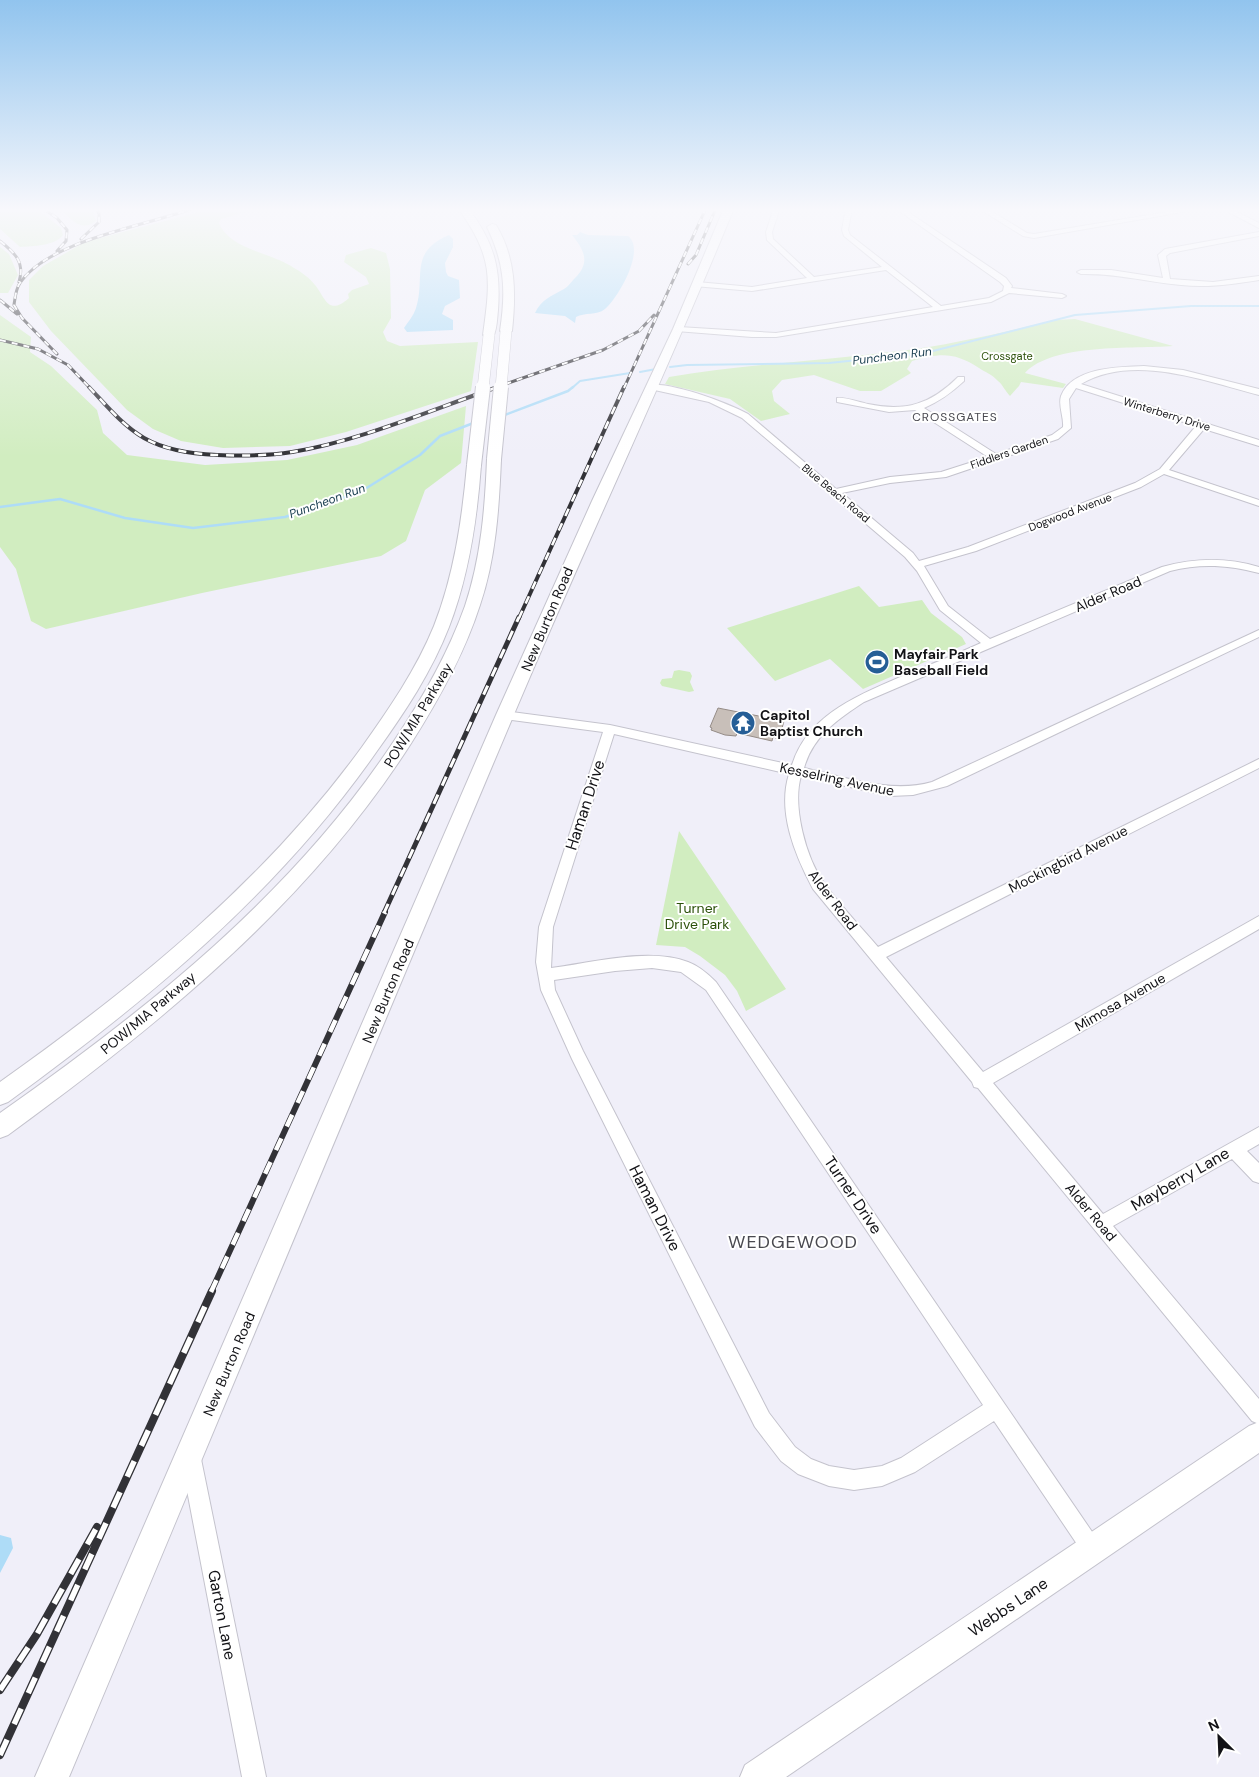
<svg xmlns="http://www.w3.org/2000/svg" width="1259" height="1777" font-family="'DM Sans',sans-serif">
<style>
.green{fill:#d1edc0}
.water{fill:#aedcf7}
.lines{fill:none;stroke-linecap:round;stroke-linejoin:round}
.stream-far1{stroke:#aedcf7;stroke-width:2}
.stream{stroke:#aedcf7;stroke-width:2.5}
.building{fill:#c8bfb9;stroke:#958c87}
.street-casing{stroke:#c4c3cd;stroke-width:2}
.secondary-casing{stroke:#c4c3cd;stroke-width:2}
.street{fill:#fff;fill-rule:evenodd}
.secondary{fill:#fff;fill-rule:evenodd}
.rail-far4-casing{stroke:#323237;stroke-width:3}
.rail-far3-casing{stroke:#323237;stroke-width:4}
.rail-far2-casing{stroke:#323237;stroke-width:5}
.rail-far1-casing{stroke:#323237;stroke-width:6}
.rail-casing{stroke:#323237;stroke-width:8}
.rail-far4{stroke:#fff;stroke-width:2;stroke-dasharray:6;stroke-linecap:butt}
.rail-far3{stroke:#fff;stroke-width:2.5;stroke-dasharray:8;stroke-linecap:butt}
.rail-far2{stroke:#fff;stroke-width:3;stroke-dasharray:10;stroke-linecap:butt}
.rail-far1{stroke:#fff;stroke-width:4.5;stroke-dasharray:13;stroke-linecap:butt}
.rail{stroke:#fff;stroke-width:5.5;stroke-dasharray:17;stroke-linecap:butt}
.secondary-bridge-far1-casing{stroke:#c4c3cd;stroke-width:12;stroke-linecap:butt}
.secondary-bridge-casing{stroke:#c4c3cd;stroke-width:16;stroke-linecap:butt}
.secondary-bridge-far1{stroke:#fff;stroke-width:11}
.secondary-bridge{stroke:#fff;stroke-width:14}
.labels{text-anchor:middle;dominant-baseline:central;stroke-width:4;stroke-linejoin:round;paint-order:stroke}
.far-park-label{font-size:11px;fill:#2b5009;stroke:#fff}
.far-street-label{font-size:11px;fill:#121216;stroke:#fff}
.far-water-label{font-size:12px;font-style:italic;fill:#1c4052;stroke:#fff}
.far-neighbourhood-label{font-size:12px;letter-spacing:1px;fill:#494950;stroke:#fff}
.street-label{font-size:14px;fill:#121216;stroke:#fff}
.poi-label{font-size:14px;font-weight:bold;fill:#121216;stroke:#fff;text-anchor:start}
.park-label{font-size:14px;fill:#2b5009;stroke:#fff}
.near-street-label{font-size:16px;fill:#121216;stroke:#fff}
.near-neighbourhood-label{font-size:18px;letter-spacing:1px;fill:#494950;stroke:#fff}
</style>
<rect width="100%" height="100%" fill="#f0eff9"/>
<!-- green -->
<path class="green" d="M0,208H36L61,228L63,235C55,246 33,246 20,247L0,229Z
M58,208H89L93,212L96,221C79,234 70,216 58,208Z
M214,208H259L221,219L219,223C230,250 271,252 294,268C301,272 310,278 315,285C325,297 328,317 349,298L348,294L352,290L369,284L366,277L344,262L346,255L371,248L386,253L390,269L391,318L383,332L387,341L400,346L478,342L471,391L346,432L290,446L223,448L181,441L153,429L127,410L51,331L29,302V280L43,266L85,242Z
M0,247L9,254L18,275L8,293H0Z
M0,315L31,337L30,352L51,366L97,410L103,433L127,455L205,465L287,460L357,445L466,406L461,463L425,490L406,541L381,556L202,593L46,629L31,621L16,569L0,547Z
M1075,319L1173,346C1134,349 1052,343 1025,373L1066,384L1063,388L1021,382L1019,386L1010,396C1005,391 1003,385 998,381C993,375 985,372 979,368C954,352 940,353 912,361L907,369L911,373L881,391H860L814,375L782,380L772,391L774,401L790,414L761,421L730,399L665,384L669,377C745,364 822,361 899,351C951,345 1004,332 1055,320Z
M859,586L879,607L922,600L931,613L962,637L966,644L863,689L830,659L775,681L727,628Z
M679,670L690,672L692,676L690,682L694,691L689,692L662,686L660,683L662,679L672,678L674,671Z
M679,831L786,989L746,1011L737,991L725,975L700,956L685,947L656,945Z"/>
<!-- water -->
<path class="water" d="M580,232L588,235L628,236C646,249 619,297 605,309C596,316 585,312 576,317L575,323L565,316L535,313C541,300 551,296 564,289C568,287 571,282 575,278C591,262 584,250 572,235H577Z
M449,235L453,239V247L445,263L446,272L448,276L459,280L460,298L445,306L442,314L453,320V330L407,332L404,328C408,322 414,315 416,308C426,278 408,252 449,235Z
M0,1535L11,1538L13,1548L0,1573Z"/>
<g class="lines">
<!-- stream-far1 -->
<path class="stream-far1" d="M670,367L687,365L829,363L925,353L1075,315L1191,306H1259
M640,372L656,369
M572,388L580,381L630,373"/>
<!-- stream -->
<path class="stream" d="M502,416L568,391L573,387
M0,507L60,499L125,518L193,528L285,517L360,492L420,455L440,436L476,422"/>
</g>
<!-- building -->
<path class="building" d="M718,708L784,721L779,739L773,737L772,741L737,733L736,736L725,735L711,730L712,728L710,727Z"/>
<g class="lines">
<defs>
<path id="street" d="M774,208H780L772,232L773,239L814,277L882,267L844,236L842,230L846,208H852L848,230L850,235L941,306L989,298L1003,291L1004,286L1000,282L895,208H902L1006,278L1012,286L1011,288L1062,294L1066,296L1062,298L1009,293L991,302L776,337H752L676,331V327H679L776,333L933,307L886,270L752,291L694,286V282H697L752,287L807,278L767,240L766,232Z
M978,208H986L1027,233L1034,234L1191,208H1205L1034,238L1023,236Z
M1221,208H1229L1259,223V228Z
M1259,232V236L1170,253L1166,256L1170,279L1213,282L1259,276V280C1233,284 1208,288 1181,285C1148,282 1115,273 1081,274L1077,272L1081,270H1111L1163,278L1158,255L1165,249Z
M1144,366L1183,370L1259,389V395C1205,381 1133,353 1081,384L1259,440V446L1204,429L1169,470L1259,500V506L1164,474L1141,487L976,551L924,566L948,606L990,639L1162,567C1195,558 1226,557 1259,567V573C1228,565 1201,563 1170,571L864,702C838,719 813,736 804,768C845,777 890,794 932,782L1259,630V637L947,786L913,795L890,796L801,776C792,806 806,858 824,883C840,905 860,926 878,947L1259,759V768L886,957L983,1072L1259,916V929L993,1083L1103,1214L1259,1127V1144L1247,1151L1259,1163V1183L1253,1181L1232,1159L1113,1226L1259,1399V1424L1252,1421L978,1088L974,1087L972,1082L813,889C795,855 777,812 789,774L614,734L553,927L551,968C592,963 649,947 688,962C699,966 708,974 716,982L1099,1542L1102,1549L1099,1556L1092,1559L1085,1556L994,1421L915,1472L882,1486L854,1490L829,1486L798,1474L781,1461L755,1427L572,1059L541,990L536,962L539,927L603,732L505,719L499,715L505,711L610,725L792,765C808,713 862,694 907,674C932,664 957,654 981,643L940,610L917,571L905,557L742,418L709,402L650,389V385C672,382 728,403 748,414L836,489L890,477L941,472L988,457L915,410L889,412L837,402V398C846,397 858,402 868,404C906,412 931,404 958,377H964V381C951,393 940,401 924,408L996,454L1052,435L1063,427C1064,417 1058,406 1061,396C1072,367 1119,367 1144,366ZM1076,388L1196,426L1160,469L1135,483L968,547L919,561L913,553L842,493L890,483L946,477L1058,439L1071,428L1069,399ZM652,968L681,972L706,990L983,1405L901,1458L882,1466L854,1470L829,1466L811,1459L795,1447L769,1413L583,1051L555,990L554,980L615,971Z
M191,1449L198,1452L201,1459L266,1777H242L181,1459L184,1452Z"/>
<path id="secondary" d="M458,208H468C494,242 501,268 498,310C497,319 497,330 493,337H485L483,335C491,277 493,257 458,208Z
M724,208H734C664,380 584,548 512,719C363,1071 217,1424 69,1777H35L496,715L592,501L673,329Z
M492,224L496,225C516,258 516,293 512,331L506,334L500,331C506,291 505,264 487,227Z
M494,455L501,459C499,508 496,558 480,605C464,655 438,701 410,745C307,905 160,1024 8,1135L0,1138V1113C148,1009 293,894 394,741C422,699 448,654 465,606C481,558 485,509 487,459Z
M474,461L481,465C477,520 469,575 449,627C432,671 405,712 377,751C278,893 147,1001 8,1102L0,1105V1082C135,986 264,882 362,747C389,709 416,670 434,626C454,575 462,520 467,465Z
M1259,1422V1453L786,1777H740L745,1765L1249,1426Z"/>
</defs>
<!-- street casing -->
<use href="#street" class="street-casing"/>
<!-- secondary casing -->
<use href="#secondary" class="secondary-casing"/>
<!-- street -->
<use href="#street" class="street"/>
<!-- secondary -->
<use href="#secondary" class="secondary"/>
<defs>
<path id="rail-far4" d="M42,208L57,218L67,230L66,241L57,251
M81,239L99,222V214L96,208
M0,241C15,253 25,262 19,282
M688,264L696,255L716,208
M0,300L17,314
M0,340L38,349L68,365L90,388
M57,354L22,318L14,305C15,298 16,288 20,283C49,240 146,226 194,208
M494,388L603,350L639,331L654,315
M624,388L706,208"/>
<path id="rail-far3" d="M89,387C106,405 122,425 144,438C165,450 193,454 217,455C242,456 268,456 292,452C360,441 433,409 498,387
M519,618L624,387"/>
<path id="rail-far2" d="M384,913L519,617"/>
<path id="rail-far1" d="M211,1292L385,912"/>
<path id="rail" d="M0,1690L37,1634L97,1527
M0,1755L212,1291"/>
</defs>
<!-- rail-far4 casing -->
<use href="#rail-far4" class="rail-far4-casing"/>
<!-- rail-far3 casing -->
<use href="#rail-far3" class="rail-far3-casing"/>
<!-- rail-far2 casing -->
<use href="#rail-far2" class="rail-far2-casing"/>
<!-- rail-far1 casing -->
<use href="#rail-far1" class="rail-far1-casing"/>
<!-- rail casing -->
<use href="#rail" class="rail-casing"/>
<!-- rail-far4 -->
<use href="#rail-far4" class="rail-far4"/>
<!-- rail-far3 -->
<use href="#rail-far3" class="rail-far3"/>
<!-- rail-far2 -->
<use href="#rail-far2" class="rail-far2"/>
<!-- rail-far1 -->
<use href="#rail-far1" class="rail-far1"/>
<!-- rail -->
<use href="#rail" class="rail"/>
<defs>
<path id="secondary-bridge-far1" d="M483,388L489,335
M501,388L506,331"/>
<path id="secondary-bridge" d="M494,459L501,387
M474,465L483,387"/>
</defs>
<!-- secondary-bridge-far1 casing -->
<use href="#secondary-bridge-far1" class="secondary-bridge-far1-casing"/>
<!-- secondary-bridge casing -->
<use href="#secondary-bridge" class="secondary-bridge-casing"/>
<!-- secondary-bridge-far1 -->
<use href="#secondary-bridge-far1" class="secondary-bridge-far1"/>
<!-- secondary-bridge -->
<use href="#secondary-bridge" class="secondary-bridge"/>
</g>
<!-- sky -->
<linearGradient id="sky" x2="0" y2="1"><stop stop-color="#91c4ee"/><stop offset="0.46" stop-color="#f8f8fc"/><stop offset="1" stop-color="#f8f8fc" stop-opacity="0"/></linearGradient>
<rect width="1259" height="457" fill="url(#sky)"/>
<!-- icons -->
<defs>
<symbol id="stadium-disc" viewBox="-11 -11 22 22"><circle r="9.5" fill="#255e96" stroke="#fff"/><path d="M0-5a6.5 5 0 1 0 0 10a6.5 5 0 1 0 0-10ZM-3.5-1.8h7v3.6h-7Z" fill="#fff"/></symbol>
<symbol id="temple-disc" viewBox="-11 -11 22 22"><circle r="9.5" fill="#255e96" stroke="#fff"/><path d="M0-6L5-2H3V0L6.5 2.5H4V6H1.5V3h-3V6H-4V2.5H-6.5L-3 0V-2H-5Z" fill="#fff"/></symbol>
</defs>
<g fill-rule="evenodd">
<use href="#stadium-disc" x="863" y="648" width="28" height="28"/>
<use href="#temple-disc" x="729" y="709" width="28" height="28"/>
</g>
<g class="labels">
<!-- far-park labels -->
<g class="far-park-label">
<text x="1007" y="356">Crossgate</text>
</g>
<!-- far-street labels -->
<g class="far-street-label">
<text transform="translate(1167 414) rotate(17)">Winterberry Drive</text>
<text transform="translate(1009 452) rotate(-19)">Fiddlers Garden</text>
<text transform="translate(836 493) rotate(40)">Blue Beach Road</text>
<text transform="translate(1070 512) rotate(-21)">Dogwood Avenue</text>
</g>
<!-- far-water labels -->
<g class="far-water-label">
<text transform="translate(892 356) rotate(-7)">Puncheon Run</text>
<text transform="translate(327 501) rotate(-20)">Puncheon Run</text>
</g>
<!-- far-neighbourhood labels -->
<g class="far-neighbourhood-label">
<text x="955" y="417">CROSSGATES</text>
</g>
<!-- street labels -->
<g class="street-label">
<text transform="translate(1108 594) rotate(-23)">Alder Road</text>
<text transform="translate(547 619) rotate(-67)">New Burton Road</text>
<text transform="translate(418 715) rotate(-59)">POW/MIA Parkway</text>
<text transform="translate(837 779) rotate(12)">Kesselring Avenue</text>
<text transform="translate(1068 859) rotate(-27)">Mockingbird Avenue</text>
<text transform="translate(833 900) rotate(53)">Alder Road</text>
<text transform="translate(388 991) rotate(-67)">New Burton Road</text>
<text transform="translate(1120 1002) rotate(-30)">Mimosa Avenue</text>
<text transform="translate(148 1013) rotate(-40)">POW/MIA Parkway</text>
<text transform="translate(1091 1212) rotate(50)">Alder Road</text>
<text transform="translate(229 1364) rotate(-67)">New Burton Road</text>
</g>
<!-- poi labels -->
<g class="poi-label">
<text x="894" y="654">Mayfair Park<tspan x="894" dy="16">Baseball Field</tspan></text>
<text x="760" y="715">Capitol<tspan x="760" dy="16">Baptist Church</tspan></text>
</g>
<!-- park labels -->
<g class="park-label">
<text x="697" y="908">Turner<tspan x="697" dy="16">Drive Park</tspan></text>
</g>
<!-- near-street labels -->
<g class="near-street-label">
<text transform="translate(585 805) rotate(-72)">Haman Drive</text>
<text transform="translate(1180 1179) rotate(-30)">Mayberry Lane</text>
<text transform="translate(853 1195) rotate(56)">Turner Drive</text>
<text transform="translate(655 1208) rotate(63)">Haman Drive</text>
<text transform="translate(1008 1607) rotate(-34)">Webbs Lane</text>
<text transform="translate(222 1615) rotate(79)">Garton Lane</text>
</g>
<!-- near-neighbourhood labels -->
<g class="near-neighbourhood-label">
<text x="793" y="1242">WEDGEWOOD</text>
</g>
</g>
<!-- north arrow -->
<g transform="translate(1219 1737) rotate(336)" stroke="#ffffff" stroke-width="4" paint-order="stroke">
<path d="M0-4L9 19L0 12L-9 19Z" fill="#121216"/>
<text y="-8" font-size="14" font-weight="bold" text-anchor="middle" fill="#121216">N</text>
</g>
</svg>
